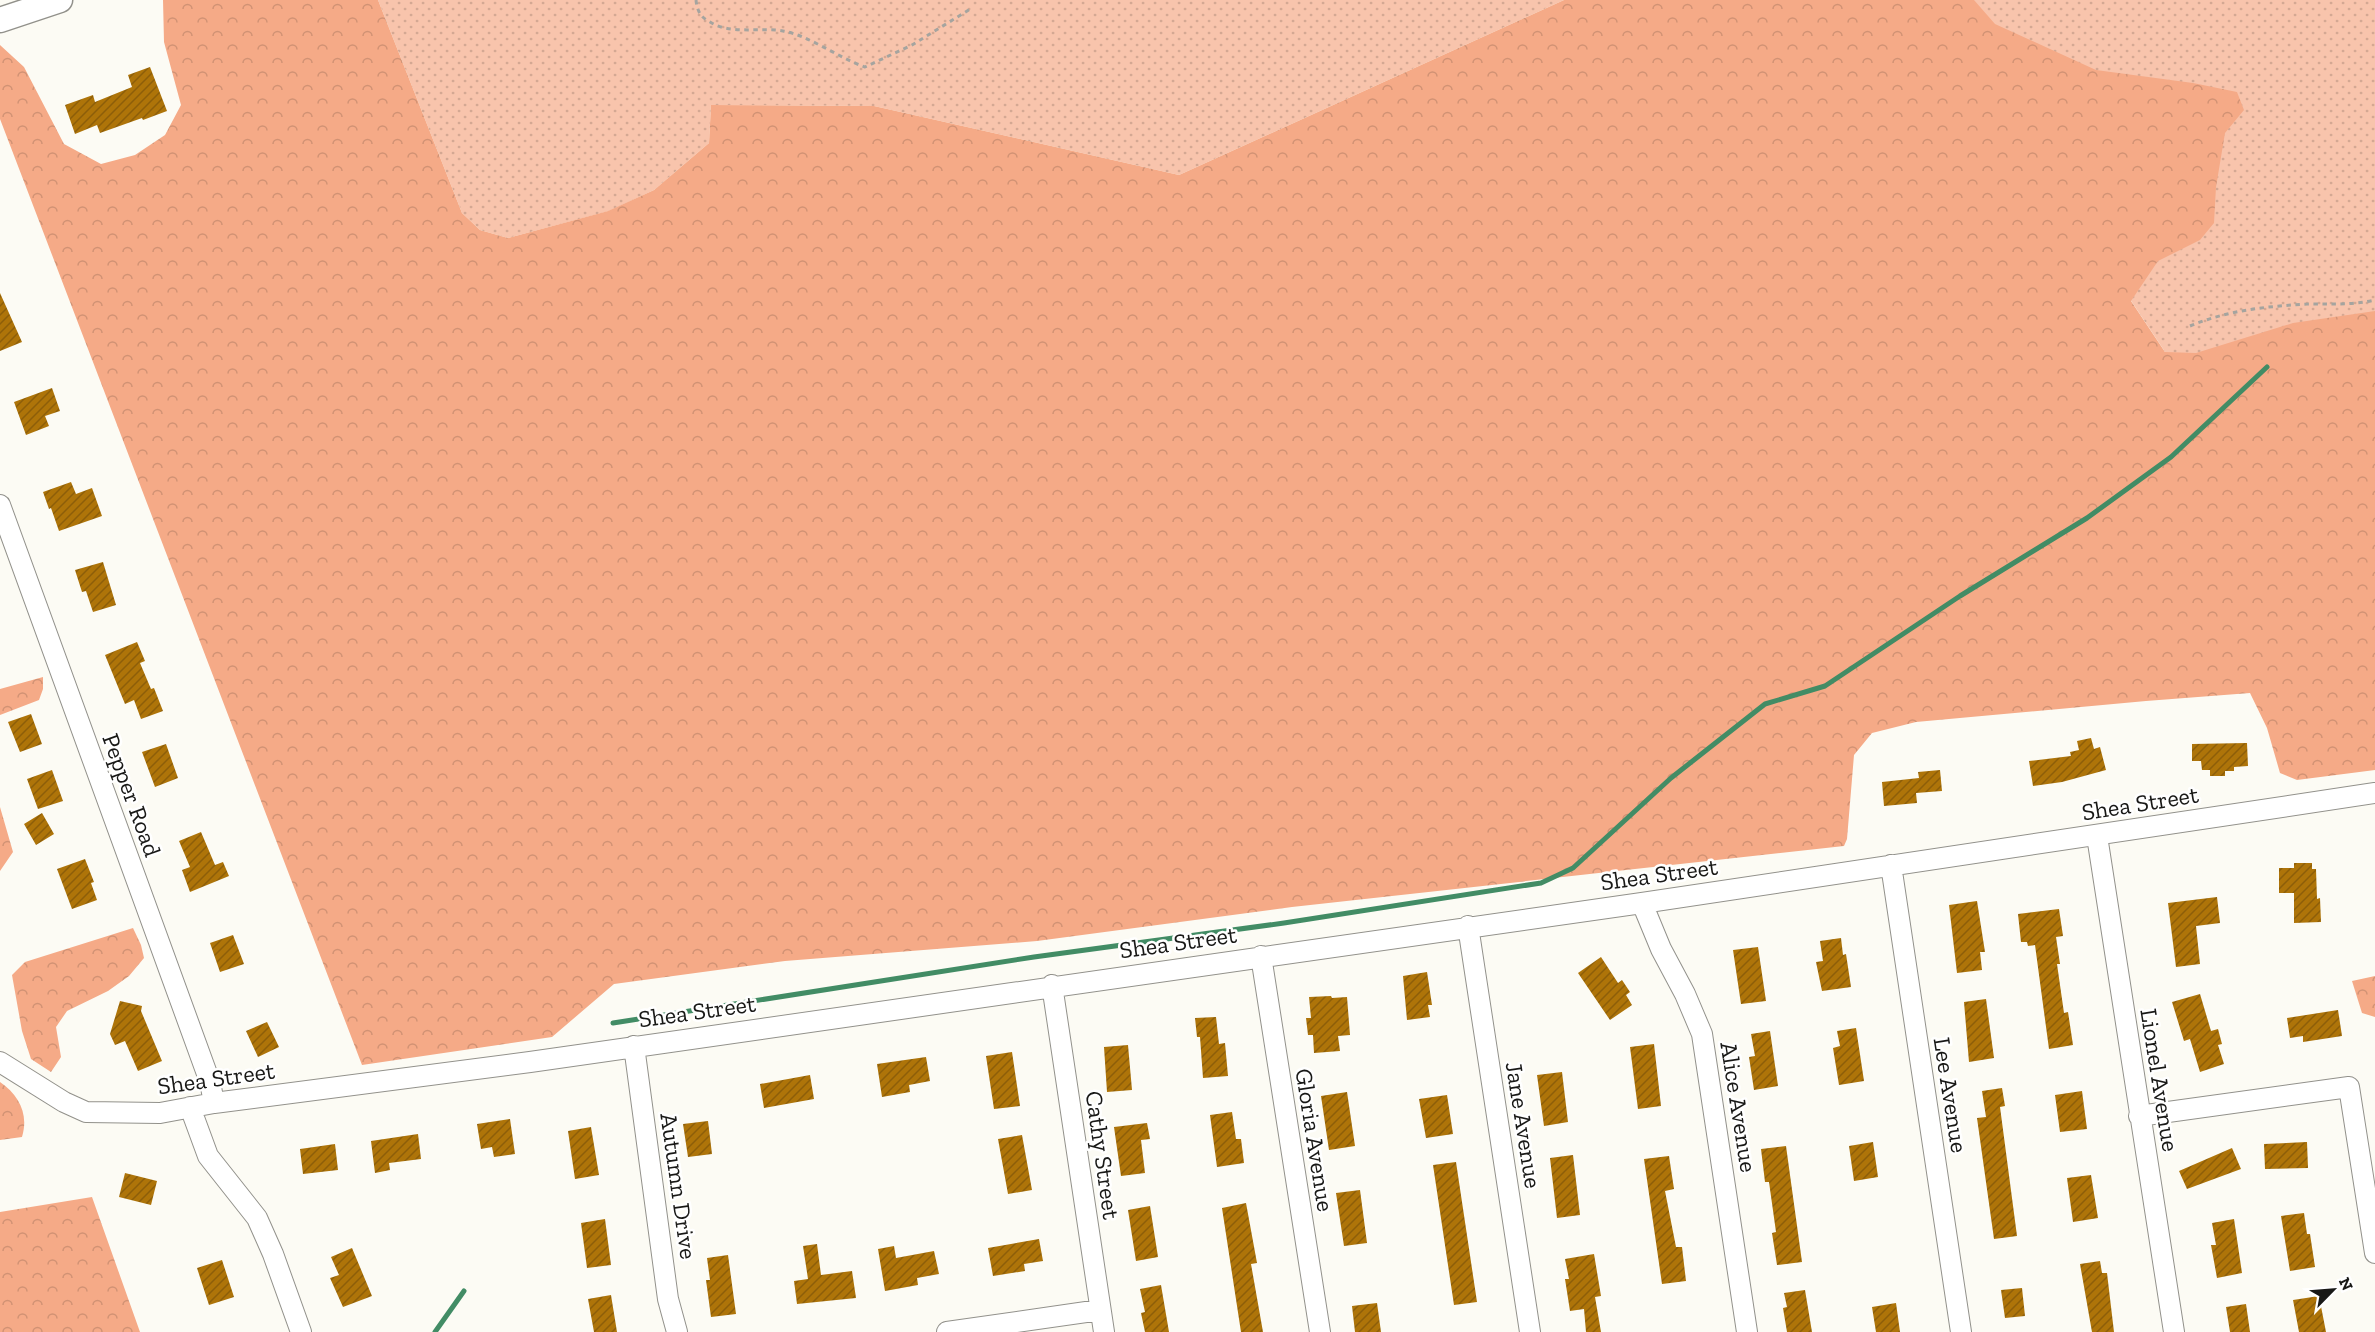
<svg xmlns="http://www.w3.org/2000/svg" width="2375" height="1332" font-family="'Zilla Slab',serif">
<style>
.grass{fill:url(#grass-dots)}
.forest{fill:url(#forest-crowns)}
.lines{fill:none;stroke-linecap:round;stroke-linejoin:round}
.stream{stroke:#428c65;stroke-width:5}
.building{fill:url(#building-hatch)}
.minor-casing{stroke:#92918b;stroke-width:22}
.tertiary-casing{stroke:#92918b;stroke-width:27}
.path{stroke:#a5a49f;stroke-width:3;stroke-dasharray:4.5 4.5;stroke-linecap:butt}
.minor{stroke:#fff;stroke-width:20}
.tertiary{stroke:#fff;stroke-width:24}
.labels{text-anchor:middle;dominant-baseline:central;stroke-width:5;stroke-linejoin:round;paint-order:stroke}
.street-label{font-size:24px;fill:#181816;stroke:#fff}
</style>
<defs>
<pattern id="grass-dots" width="8" height="8" patternUnits="userSpaceOnUse" patternTransform="scale(1.5)"><rect width="8" height="8" fill="#f8c4ac"/><path d="M2 2h.1M6 6h.1" fill="none" stroke="#d4a893" stroke-width="1.8" stroke-linecap="round"/></pattern>
<pattern id="forest-crowns" width="20" height="18" patternUnits="userSpaceOnUse" patternTransform="scale(1.5)"><rect width="20" height="18" fill="#f5aa87"/><path d="M2 6a3 3 0 1 1 6 0M12 15a3 3 0 1 1 6 0" fill="none" stroke="#d19274"/></pattern>
<pattern id="building-hatch" width="6" height="6" patternUnits="userSpaceOnUse" patternTransform="scale(1.5)"><rect width="6" height="6" fill="#ae7409"/><path d="M-1 1l2-2M0 6l6-6M5 7l2-2" fill="none" stroke="#8d5e09"/></pattern>
</defs>
<rect width="100%" height="100%" fill="#fcfbf4"/>
<!-- grass -->
<path class="grass" d="M378,0H1564L1179,175L874,106L711,105L709,143L654,190L609,211L508,238L480,230L462,213Z
M1931,0H2375V412L2237,460Z"/>
<!-- forest -->
<path class="forest" d="M163,0H378L462,213L480,230L508,238L608,211L654,190L709,143L711,105L874,106L1179,175L1564,0H1974L1995,24L2096,70L2193,83L2237,92L2244,110L2225,133L2216,187L2214,223L2200,240L2158,261L2131,301L2165,352L2196,353L2293,323L2375,311V770L2297,780L2280,773L2267,728L2250,693L2146,701L1916,722L1872,733L1854,755L1847,839L1844,846L1292,907L1037,941L785,961L614,984L552,1037L362,1065L0,119V45L24,67L64,144L101,164L135,155L165,135L181,105L164,42Z
M43,677V689L39,700L0,715V689Z
M0,807L13,852L0,871Z
M133,928L141,945L144,958L129,976L108,991L67,1011L56,1027L61,1057L51,1072L31,1059L22,1031L12,975L25,962Z
M2375,976V1017L2362,1013L2352,981Z
M0,1082C19,1095 29,1114 22,1137L0,1140Z
M92,1197L140,1332H0V1212Z"/>
<g class="lines">
<!-- stream -->
<path class="stream" d="M613,1023L1034,957L1284,923L1541,883L1573,868L1671,778L1765,704L1825,686L1960,596L2087,518L2171,457L2267,367
M435,1332L464,1291"/>
</g>
<!-- building -->
<path class="building" d="M150,67L167,111L143,120L142,118L100,133L97,125L75,134L65,105L93,95L95,102L132,87L128,75Z
M0,293L22,342L0,351Z
M52,388L60,411L45,416L49,426L26,435L14,402Z
M71,482L76,494L92,488L102,516L59,531L51,508L49,509L43,492Z
M103,562L116,605L93,612L86,591L82,592L75,570Z
M137,642L145,661L140,663L151,689L154,688L163,711L141,719L134,700L125,704L105,655Z
M31,714L42,744L20,752L8,722Z
M2091,738L2094,749L2100,747L2106,770L2062,782L2033,786L2029,761L2071,756L2070,752L2079,750L2077,741Z
M2247,743L2248,766L2234,767V771H2225V776H2210V770H2202L2201,761H2192V744Z
M166,744L178,778L155,787L142,752Z
M52,770L63,801L38,809L27,779Z
M1940,770L1942,791L1916,793L1917,803L1884,806L1882,782L1919,778L1918,772Z
M42,813L54,834L36,845L24,824Z
M201,832L215,865L223,862L229,876L190,892L182,870L190,867L179,841Z
M85,859L94,882L91,883L97,900L72,909L57,869Z
M2294,863H2312V869H2316L2317,899L2320,898L2321,922L2294,923V893H2279V868H2294Z
M2217,897L2220,923L2196,926L2200,964L2176,967L2168,903Z
M1977,901L1985,952H1980L1982,970L1957,973L1949,905Z
M2059,909L2063,936L2056,937L2060,964H2057L2064,1013L2068,1012L2073,1045L2049,1049L2035,945L2028,946L2027,942H2021L2018,914Z
M233,935L244,964L220,972L210,943Z
M1841,938L1843,955L1846,954L1851,987L1822,991L1816,962L1823,961L1820,941Z
M1758,947L1766,1001L1741,1004L1733,950Z
M1601,957L1618,983L1622,980L1630,992L1626,995L1632,1005L1610,1020L1578,973Z
M1427,972L1432,1005H1428L1430,1017L1407,1020L1403,976Z
M2200,994L2211,1031L2218,1029L2222,1044L2218,1045L2224,1064L2200,1072L2190,1039L2184,1041L2172,1002Z
M1331,996L1332,998L1347,997L1350,1035L1338,1036L1340,1051L1314,1053L1313,1035H1308L1306,1018H1311L1309,997Z
M1986,999L1994,1058L1969,1062L1964,1002Z
M120,1001L142,1006L141,1011L162,1061L138,1071L125,1041L115,1045L110,1034Z
M2338,1010L2342,1036L2303,1042V1036L2290,1038L2287,1018Z
M1216,1017L1219,1044L1225,1043L1228,1076L1203,1078L1200,1037H1197L1195,1018Z
M267,1022L279,1047L258,1057L246,1031Z
M1856,1028L1864,1081L1839,1085L1833,1048L1840,1046L1837,1031Z
M1770,1031L1778,1086L1754,1090L1749,1057L1755,1056L1751,1034Z
M1654,1044L1661,1106L1638,1109L1630,1047Z
M1128,1045L1132,1090L1107,1092L1104,1047Z
M1012,1052L1020,1106L994,1109L986,1056Z
M926,1057L930,1081L909,1085L910,1092L882,1097L877,1064Z
M1562,1072L1568,1122L1544,1126L1537,1075Z
M810,1075L814,1099L764,1108L760,1084Z
M2002,1088L2005,1106L2000,1107L2017,1236L1994,1239L1977,1118L1986,1117L1982,1091Z
M2082,1091L2087,1129L2060,1132L2055,1095Z
M1347,1092L1355,1146L1329,1150L1321,1096Z
M1447,1095L1453,1134L1426,1138L1419,1099Z
M1232,1112L1236,1139H1241L1244,1163L1217,1167L1210,1115Z
M510,1119L515,1154L494,1157L492,1147L481,1149L477,1124Z
M708,1121L712,1154L688,1157L683,1124Z
M1147,1123L1150,1139L1141,1140L1145,1173L1121,1176L1114,1127Z
M591,1127L599,1175L575,1179L568,1131Z
M418,1134L421,1159L389,1163L390,1170L375,1173L371,1141Z
M1022,1135L1032,1190L1008,1194L998,1139Z
M1873,1142L1878,1177L1854,1181L1849,1146Z
M2307,1142L2308,1168L2265,1169L2264,1144Z
M335,1144L338,1170L303,1174L300,1149Z
M1786,1146L1802,1262L1777,1265L1772,1233L1776,1232L1769,1182H1765L1761,1149Z
M2232,1148L2241,1169L2187,1189L2179,1171Z
M1573,1155L1580,1215L1557,1218L1550,1158Z
M1669,1156L1674,1189L1665,1191L1676,1247H1682L1686,1281L1662,1284L1644,1159Z
M1456,1162L1477,1302L1454,1305L1433,1165Z
M125,1173L157,1181L151,1205L119,1197Z
M2091,1175L2098,1218L2073,1222L2067,1178Z
M1360,1190L1367,1243L1344,1246L1336,1193Z
M1246,1203L1257,1263L1251,1264L1263,1332H1241L1222,1208Z
M1150,1206L1158,1257L1136,1261L1128,1210Z
M2304,1213L2307,1234H2310L2315,1267L2290,1271L2281,1216Z
M605,1219L611,1265L587,1268L581,1223Z
M2234,1219L2242,1273L2217,1278L2211,1245H2216L2212,1223Z
M1039,1239L1043,1261L1024,1264L1025,1271L993,1276L988,1248Z
M817,1244L821,1275L852,1271L856,1298L797,1304L794,1281L808,1279L803,1246Z
M894,1246L896,1258L934,1251L939,1274L917,1278L918,1285L885,1291L878,1249Z
M352,1248L372,1296L343,1307L330,1278L339,1275L331,1257Z
M1594,1254L1601,1296L1595,1297L1601,1332H1586L1584,1309L1570,1311L1565,1279H1569L1565,1259Z
M728,1255L736,1314L711,1317L706,1280H710L707,1258Z
M222,1260L234,1297L209,1305L197,1268Z
M2100,1261L2102,1273H2107L2114,1332H2092L2080,1264Z
M1161,1285L1169,1332H1145L1141,1313L1145,1312L1140,1289Z
M2022,1288L2025,1316L2005,1318L2001,1290Z
M1805,1290L1812,1332H1787L1783,1308L1787,1307L1784,1293Z
M611,1295L617,1332H594L588,1299Z
M2319,1296L2326,1332H2299L2293,1300Z
M1377,1303L1381,1332H1355L1352,1306Z
M1896,1303L1900,1332H1876L1872,1307Z
M2246,1304L2250,1332H2230L2226,1307Z"/>
<g class="lines">
<defs>
<path id="minor" d="M0,505L210,1082L214,1103
M2097,836L2174,1332
M1891,865L1961,1332
M1642,903L1661,949L1685,994L1702,1034L1747,1332
M1468,926L1530,1332
M1261,956L1320,1332
M1052,985L1104,1332
M634,1046L668,1299L677,1332
M0,1062L64,1102L86,1112L160,1113L214,1103L530,1062L1642,903L2375,793
M190,1107L208,1156L257,1218L273,1254L301,1332
M2139,1116L2349,1087L2375,1253
M947,1332L1100,1310"/>
<path id="tertiary" d="M0,20L60,0"/>
</defs>
<!-- minor casing -->
<use href="#minor" class="minor-casing"/>
<!-- tertiary casing -->
<use href="#tertiary" class="tertiary-casing"/>
<!-- path -->
<path class="path" d="M696,0C697,10 700,17 710,22C730,35 761,27 783,31C808,35 839,58 865,67L912,45L972,8
M2190,326C2228,310 2269,306 2310,304C2332,304 2353,305 2375,300"/>
<!-- minor -->
<use href="#minor" class="minor"/>
<!-- tertiary -->
<use href="#tertiary" class="tertiary"/>
</g>
<g class="labels">
<!-- street labels -->
<g class="street-label">
<text transform="translate(132 795) rotate(70)">Pepper Road</text>
<text transform="translate(2140 803) rotate(-9)">Shea Street</text>
<text transform="translate(1659 874) rotate(-8)">Shea Street</text>
<text transform="translate(1178 942) rotate(-8)">Shea Street</text>
<text transform="translate(697 1011) rotate(-8)">Shea Street</text>
<text transform="translate(216 1078) rotate(-8)">Shea Street</text>
<text transform="translate(2160 1080) rotate(81)">Lionel Avenue</text>
<text transform="translate(1951 1095) rotate(81)">Lee Avenue</text>
<text transform="translate(1739 1107) rotate(81)">Alice Avenue</text>
<text transform="translate(1524 1125) rotate(81)">Jane Avenue</text>
<text transform="translate(1315 1140) rotate(81)">Gloria Avenue</text>
<text transform="translate(1103 1155) rotate(82)">Cathy Street</text>
<text transform="translate(679 1186) rotate(82)">Autumn Drive</text>
</g>
</g>
<!-- north arrow -->
<g transform="translate(2333 1290) rotate(65)" stroke="#ffffff" stroke-width="4.5" paint-order="stroke">
<path d="M0-4.5L10 22L0 15L-10 22Z" fill="#181816"/>
<text y="-9" font-size="16" font-weight="bold" text-anchor="middle" fill="#181816">N</text>
</g>
</svg>
